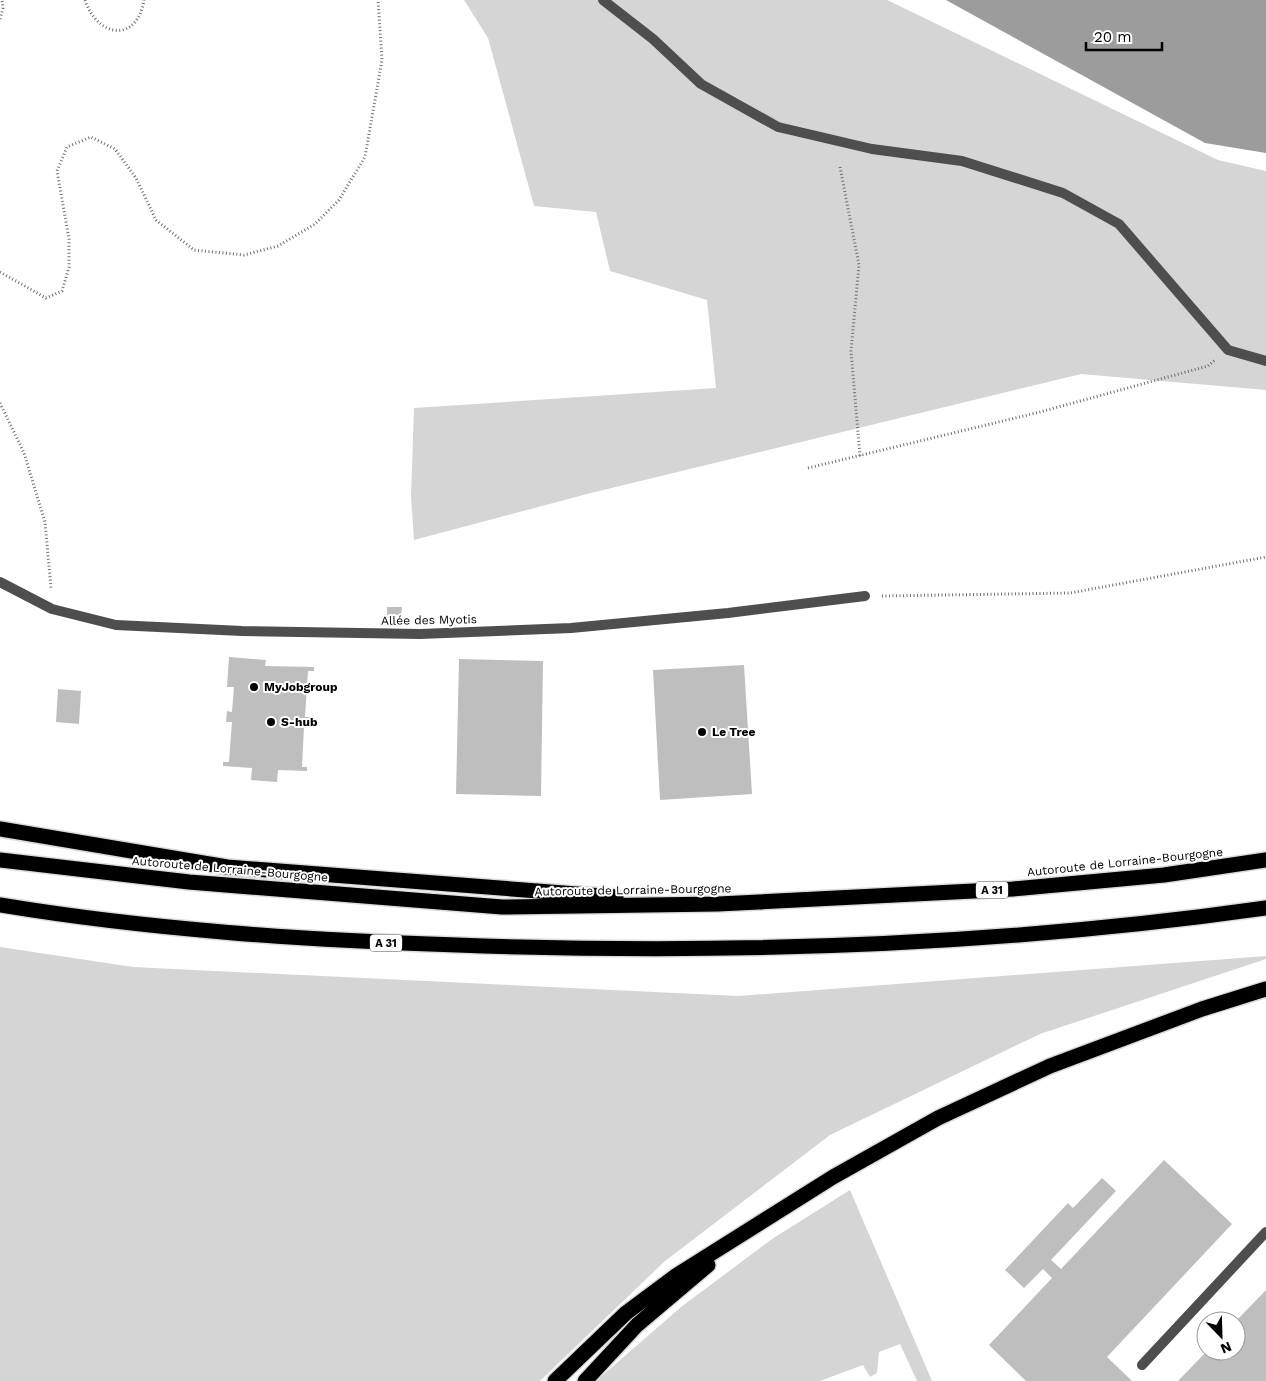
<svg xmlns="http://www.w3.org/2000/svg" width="1266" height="1381" font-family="'Work Sans',sans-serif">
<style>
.green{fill:#d5d5d5}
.water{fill:#9c9c9c}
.building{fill:#bebebe}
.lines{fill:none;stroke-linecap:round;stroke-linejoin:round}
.highway-casing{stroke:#dbdbdb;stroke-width:18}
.path{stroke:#707070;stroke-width:3;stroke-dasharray:1 2.5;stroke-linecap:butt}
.lane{stroke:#4e4e4e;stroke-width:10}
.street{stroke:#4e4e4e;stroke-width:10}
.highway{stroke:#000;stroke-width:15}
.poi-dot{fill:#000;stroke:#fff;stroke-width:2}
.labels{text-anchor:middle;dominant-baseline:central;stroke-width:4;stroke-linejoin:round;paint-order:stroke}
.shield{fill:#fff;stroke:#4c4c4c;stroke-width:1}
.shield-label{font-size:11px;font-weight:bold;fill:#000}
.street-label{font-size:12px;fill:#000;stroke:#fff}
.poi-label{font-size:12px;font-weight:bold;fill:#000;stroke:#fff;text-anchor:start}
</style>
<rect width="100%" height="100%" fill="#fff"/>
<!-- green -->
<path class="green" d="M464,0H887L1218,160L1266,171V390L1081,374L591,493L414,540L411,497L414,408L716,388L707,300L610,271L596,212L534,206L488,38Z
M0,947L133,967L738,996L1266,956V959L1040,1034L830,1135L665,1261L540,1381H0Z
M850,1190L932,1381H917L900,1344L879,1352L877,1373L870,1377L863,1365L820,1381H596L681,1307L772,1239Z"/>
<!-- water -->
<path class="water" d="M946,0H1266V153L1205,143Z"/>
<!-- building -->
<path class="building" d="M387,607H402L401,615H387Z
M229,657L266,660L265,666L314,667V671H308L305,717H310V728L304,727L302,767H307V771L278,770L277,782L251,780L252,768L223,766V762H229L232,722H226L227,711L232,712L234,687H227Z
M459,659L543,661L541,796L456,794Z
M744,665L752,794L660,800L653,670Z
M58,689L81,691L79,724L56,722Z
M1164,1160L1232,1224L1107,1357L1132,1381H1026L989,1345L1052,1278L1043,1269L1024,1288L1005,1270L1068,1203L1073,1208L1102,1178L1116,1191L1051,1260L1061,1269Z
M1266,1290V1381H1178L1207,1351H1236V1321Z"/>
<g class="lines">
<defs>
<path id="highway" d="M0,829L227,867L616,897
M0,860L189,882L502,907L718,904L1013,889L1164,875L1266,860
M0,905C151,930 305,940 457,945C728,955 998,946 1266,908
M555,1381L626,1313L677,1275L833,1177L938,1118L1050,1066L1202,1009L1266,989
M585,1381L637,1325L708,1265"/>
</defs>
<!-- highway casing -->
<use href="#highway" class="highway-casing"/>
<!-- path -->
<path class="path" d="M85,0C97,37 137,44 144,0
M0,19L3,8L2,0
M840,167L859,265L851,351L860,456
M0,272L46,298L62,291L69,267V239L57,171L67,147L91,137L115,149L136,178L156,220L194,250L244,255L278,246L315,224L339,200L365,157L382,60L378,0
M0,403L24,453L45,522L51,588
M808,468L1040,412L1208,366L1215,360
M882,596L1070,593L1266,557"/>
<!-- lane -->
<path class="lane" d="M603,0L653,39L701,84L778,127L872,149L962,161L1063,193L1119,224L1228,350L1266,361
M1142,1365L1266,1232"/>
<!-- street -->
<path class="street" d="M0,582L52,609L116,625L242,631L420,634L571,628L728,613L865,596"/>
<!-- highway -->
<use href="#highway" class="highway"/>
</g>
<!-- markers -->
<g class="poi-dot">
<circle cx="254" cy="687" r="5"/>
<circle cx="271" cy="722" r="5"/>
<circle cx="702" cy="732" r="5"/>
</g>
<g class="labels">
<!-- shield labels -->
<g class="shield">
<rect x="976" y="881.5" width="32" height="17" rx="4"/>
<rect x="370" y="934.5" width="32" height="17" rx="4"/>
</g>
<g class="shield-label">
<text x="992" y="890">A 31</text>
<text x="386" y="943">A 31</text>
</g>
<!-- street labels -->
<g class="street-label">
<text transform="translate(429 620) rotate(-1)">Allée des Myotis</text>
<text transform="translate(1125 862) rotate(-6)">Autoroute de Lorraine-Bourgogne</text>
<text transform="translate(230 869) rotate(5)">Autoroute de Lorraine-Bourgogne</text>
<text transform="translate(633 890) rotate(-1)">Autoroute de Lorraine-Bourgogne</text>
</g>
<!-- poi labels -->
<g class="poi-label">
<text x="264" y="687">MyJobgroup</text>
<text x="281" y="722">S-hub</text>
<text x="712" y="732">Le Tree</text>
</g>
</g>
<!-- north arrow -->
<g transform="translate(1221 1336) rotate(157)"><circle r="24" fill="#ffffff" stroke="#999999"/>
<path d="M0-4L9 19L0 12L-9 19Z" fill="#000000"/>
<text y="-8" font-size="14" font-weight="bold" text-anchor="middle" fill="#000000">N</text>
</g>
<!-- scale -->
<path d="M1086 42v8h76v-8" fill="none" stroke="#000000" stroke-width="2.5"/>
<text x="1094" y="42" font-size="15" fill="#000000" stroke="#ffffff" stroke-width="4" paint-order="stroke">20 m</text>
</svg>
